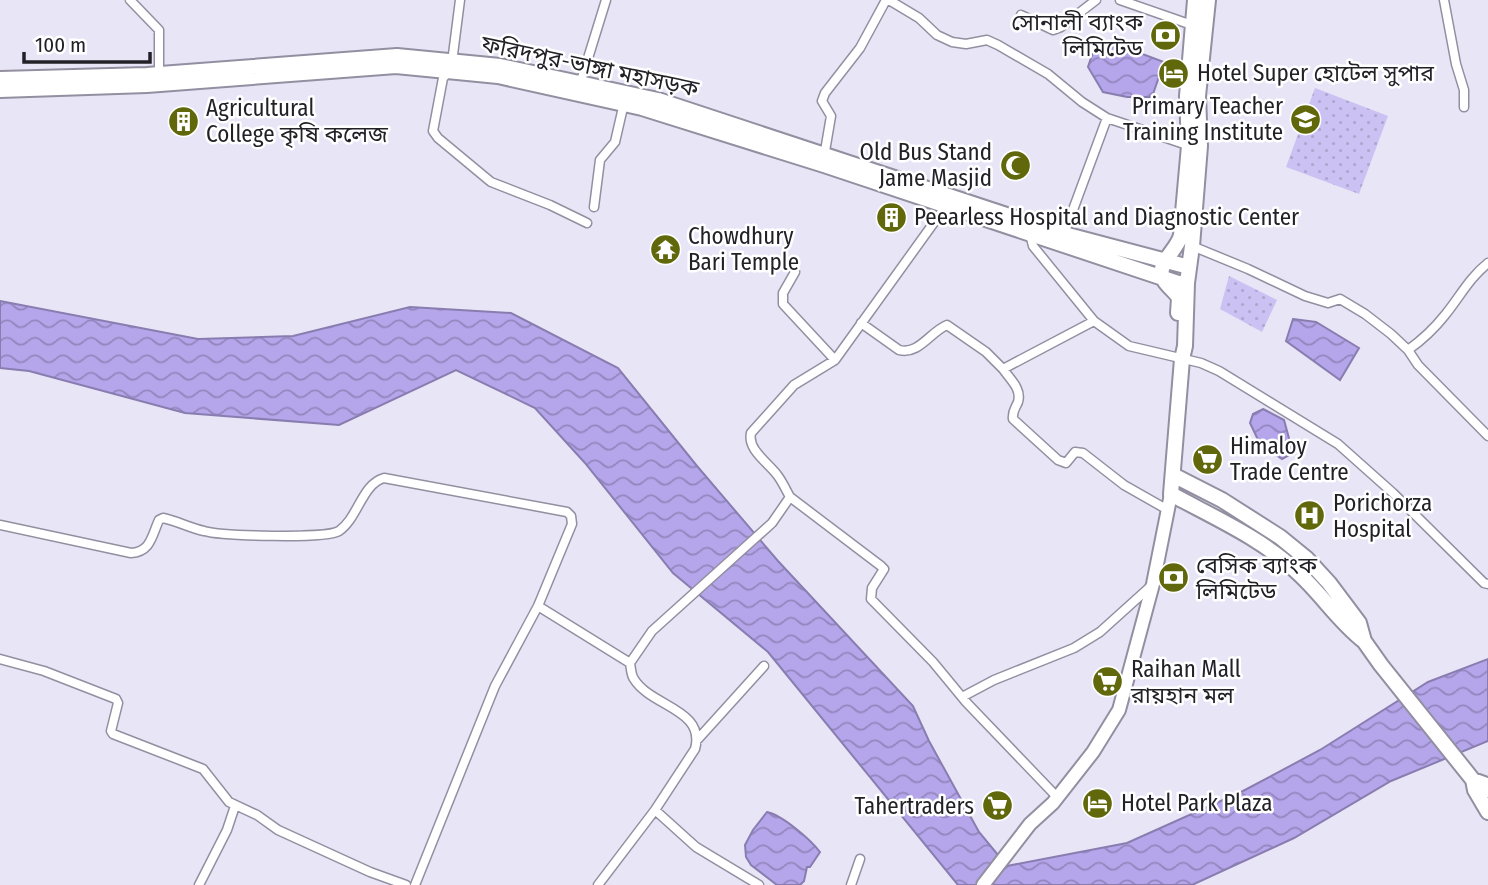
<svg xmlns="http://www.w3.org/2000/svg" width="1488" height="885" font-family="'Fira Sans Condensed','Noto Sans Bengali',sans-serif">
<style>
.park{fill:url(#park-dots)}
.water{fill:url(#water-waves);stroke:#897db0;stroke-width:2}
.lines{fill:none;stroke-linecap:round;stroke-linejoin:round}
.minor-casing{stroke:#938fa0;stroke-width:11}
.secondary-casing{stroke:#938fa0;stroke-width:16}
.trunk-casing{stroke:#938fa0;stroke-width:18}
.minor{stroke:#fff;stroke-width:8}
.secondary{stroke:#fff;stroke-width:12}
.trunk{stroke:#fff;stroke-width:14}
.labels{text-anchor:middle;dominant-baseline:central;stroke-width:5;stroke-linejoin:round;paint-order:stroke}
.poi-label{font-size:23px;fill:#232128;stroke:#fff;text-anchor:start}
.street-label{font-size:23px;fill:#232128;stroke:#fff}
</style>
<defs>
<pattern id="park-dots" width="8" height="8" patternUnits="userSpaceOnUse" patternTransform="scale(1.75)"><rect width="8" height="8" fill="#ccc1f3"/><path d="M2 2h.1M6 6h.1" fill="none" stroke="#afa6d0" stroke-width="1.8" stroke-linecap="round"/></pattern>
<pattern id="water-waves" width="16" height="10" patternUnits="userSpaceOnUse" patternTransform="scale(1.75)"><rect width="16" height="10" fill="#b5a5ea"/><path d="M0 5q4-4 8 0t8 0" fill="none" stroke="#9386be"/></pattern>
</defs>
<rect width="100%" height="100%" fill="#e8e5f7"/>
<!-- park -->
<path class="park" d="M1315,88L1388,116L1359,194L1286,167Z
M1229,276L1277,300L1262,332L1220,309Z"/>
<!-- water -->
<path class="water" d="M1105,40L1164,62L1152,97H1127L1103,92L1088,67L1093,52Z
M0,301L198,339L293,336L410,307L511,313L618,368L697,466L778,561L913,706L929,741L979,832L1007,866L1127,843L1243,791L1320,750L1428,682L1488,659V741L1391,781L1294,838L1192,885H958L768,652L673,573L585,463L535,408L456,370L339,425L185,413L29,371L0,368Z
M1293,319L1316,322L1359,348L1340,380L1286,341Z
M1263,409L1284,420L1293,453L1282,459L1260,444L1250,423L1253,414Z
M767,812C782,815 810,839 820,852L810,867H807L804,881L800,885H777L751,865L746,857L745,845L753,830Z"/>
<g class="lines">
<defs>
<path id="minor" d="M130,0L159,30V78
M460,0L451,70L443,78L433,131L438,138L491,182L550,205L587,223
M889,0L919,18L937,35L952,42L966,44L987,40L998,45L1048,74L1082,102L1107,118L1190,146
M1120,0L1192,25
M1444,0L1456,64L1464,90V107
M1021,15L1053,30L1061,27L1096,0
M580,84L606,0
M824,157L831,116L822,101L825,93L860,48L886,0
M594,207L600,160L615,142L624,103
M1030,234L1033,246L1094,321
M1064,234L1107,118
M1192,246L1248,269L1305,296L1328,303L1340,299L1365,314L1391,334L1408,350L1418,365L1488,436
M795,272L783,293V304L835,360
M861,323L899,350C919,355 930,332 947,325L986,352L1003,369L1094,321L1129,346L1201,363L1219,371L1338,444L1393,493L1484,583L1488,584
M1408,350C1422,340 1434,329 1445,315C1459,298 1470,277 1488,263
M1003,369C1010,379 1022,389 1018,402C1015,409 1012,411 1013,419L1058,460L1066,463L1075,452L1083,453L1124,485L1168,510
M790,497L881,566L884,569L872,588L871,599L933,662L966,702L1058,798
M0,525L131,553C151,552 152,535 159,520L163,518C177,521 190,528 204,531C222,536 326,539 339,531C358,518 362,484 384,478L567,512L571,516L572,524L538,606L495,686L415,885
M538,606L630,663C631,668 631,675 634,679C651,707 706,709 695,749L655,810L598,885
M0,659L44,671L116,699L118,703L111,731L113,734L203,769L229,802L257,815L278,830L370,872L406,885
M630,663L652,631L772,523L790,497C786,490 783,483 778,476C769,463 747,450 751,433L794,385L835,360L948,203
M962,697L994,680L1074,648L1100,632L1151,586
M698,739L764,666
M655,810L696,847L759,885
M199,885L227,830L235,806
M851,885L860,859"/>
<path id="secondary" d="M983,885L1030,824L1053,803L1093,752L1119,710L1153,584L1171,494"/>
<path id="trunk" d="M1208,0L1198,96L1200,146L1192,246L1187,283L1185,346L1182,359L1171,494C1213,517 1261,538 1296,571C1321,593 1338,621 1364,641
M0,79L147,75L397,56L500,66L658,100L1064,234L1189,267
M0,90L147,85L396,66L498,76L642,108L824,165L1178,283H1187
M1178,313L1179,298C1175,291 1168,287 1164,280C1154,265 1178,250 1181,235L1189,146L1187,96L1195,0
M1173,475L1222,500L1280,537L1307,559L1329,583L1359,623L1364,641L1381,665L1473,780L1475,790L1488,812
M1473,780L1484,784L1488,790"/>
</defs>
<!-- minor casing -->
<use href="#minor" class="minor-casing"/>
<!-- secondary casing -->
<use href="#secondary" class="secondary-casing"/>
<!-- trunk casing -->
<use href="#trunk" class="trunk-casing"/>
<!-- minor -->
<use href="#minor" class="minor"/>
<!-- secondary -->
<use href="#secondary" class="secondary"/>
<!-- trunk -->
<use href="#trunk" class="trunk"/>
</g>
<!-- icons -->
<defs>
<symbol id="bank-disc" viewBox="-11 -11 22 22"><circle r="9.5" fill="#60680b" stroke="#fff"/><path d="M-6-4H6V4H-6ZM0-2.3a2.3 2.3 0 1 0 0 4.6a2.3 2.3 0 1 0 0-4.6Z" fill="#fff"/></symbol>
<symbol id="hotel-disc" viewBox="-11 -11 22 22"><circle r="9.5" fill="#60680b" stroke="#fff"/><path d="M-6-4.5h1.5V1H6V5H4.5V3h-9V5H-6ZM-4 0a1.8 1.8 0 1 1 3.6 0ZM.5 0V-2.5h3Q6-2.5 6 0Z" fill="#fff"/></symbol>
<symbol id="university-disc" viewBox="-11 -11 22 22"><circle r="9.5" fill="#60680b" stroke="#fff"/><path d="M0-5L7-2L0 1L-7-2ZM-4 1L0 2.5L4 1V4Q0 6-4 4Z" fill="#fff"/></symbol>
<symbol id="building-disc" viewBox="-11 -11 22 22"><circle r="9.5" fill="#60680b" stroke="#fff"/><path d="M-4-6H4V6H1V3H-1V6H-4ZM-2.5-4.3h1.7v1.8h-1.7ZM.8-4.3h1.7v1.8H.8ZM-2.5-1h1.7V.8h-1.7ZM.8-1h1.7V.8H.8Z" fill="#fff"/></symbol>
<symbol id="mosque-disc" viewBox="-11 -11 22 22"><circle r="9.5" fill="#60680b" stroke="#fff"/><path d="M3.5-4.9A6 6 0 1 0 3.5 4.9A5 5 0 1 1 3.5-4.9Z" fill="#fff"/></symbol>
<symbol id="temple-disc" viewBox="-11 -11 22 22"><circle r="9.5" fill="#60680b" stroke="#fff"/><path d="M0-6L5-2H3V0L6.5 2.5H4V6H1.5V3h-3V6H-4V2.5H-6.5L-3 0V-2H-5Z" fill="#fff"/></symbol>
<symbol id="supermarket-disc" viewBox="-11 -11 22 22"><circle r="9.5" fill="#60680b" stroke="#fff"/><path d="M-6-5.5h2.5l.6 2H6L4.5 2H-2.5L-4.4-4H-6ZM-1.5 3.2a1.3 1.3 0 1 0 .1 0ZM3 3.2a1.3 1.3 0 1 0 .1 0Z" fill="#fff"/></symbol>
<symbol id="hospital-disc" viewBox="-11 -11 22 22"><circle r="9.5" fill="#60680b" stroke="#fff"/><path d="M-5-5h3v3.5h4V-5h3V5h-3V1.5h-4V5h-3Z" fill="#fff"/></symbol>
</defs>
<g fill-rule="evenodd">
<use href="#bank-disc" x="1148" y="18" width="35" height="35"/>
<use href="#hotel-disc" x="1156" y="56" width="35" height="35"/>
<use href="#university-disc" x="1288" y="102" width="35" height="35"/>
<use href="#building-disc" x="166" y="104" width="35" height="35"/>
<use href="#mosque-disc" x="998" y="148" width="35" height="35"/>
<use href="#building-disc" x="874" y="200" width="35" height="35"/>
<use href="#temple-disc" x="648" y="232" width="35" height="35"/>
<use href="#supermarket-disc" x="1190" y="442" width="35" height="35"/>
<use href="#hospital-disc" x="1292" y="498" width="35" height="35"/>
<use href="#bank-disc" x="1156" y="560" width="35" height="35"/>
<use href="#supermarket-disc" x="1090" y="664" width="35" height="35"/>
<use href="#hotel-disc" x="1080" y="786" width="35" height="35"/>
<use href="#supermarket-disc" x="980" y="788" width="35" height="35"/>
</g>
<g class="labels">
<!-- poi labels -->
<g class="poi-label">
<text x="1143" y="22" text-anchor="end">সোনালী ব্যাংক<tspan x="1143" dy="26">লিমিটেড</tspan></text>
<text x="1197" y="73">Hotel Super হোটেল সুপার</text>
<text x="1283" y="106" text-anchor="end">Primary Teacher<tspan x="1283" dy="26">Training Institute</tspan></text>
<text x="206" y="108">Agricultural<tspan x="206" dy="26">College কৃষি কলেজ</tspan></text>
<text x="992" y="152" text-anchor="end">Old Bus Stand<tspan x="992" dy="26">Jame Masjid</tspan></text>
<text x="914" y="217">Peearless Hospital and Diagnostic Center</text>
<text x="688" y="236">Chowdhury<tspan x="688" dy="26">Bari Temple</tspan></text>
<text x="1230" y="446">Himaloy<tspan x="1230" dy="26">Trade Centre</tspan></text>
<text x="1333" y="503">Porichorza<tspan x="1333" dy="26">Hospital</tspan></text>
<text x="1196" y="565">বেসিক ব্যাংক<tspan x="1196" dy="26">লিমিটেড</tspan></text>
<text x="1131" y="669">Raihan Mall<tspan x="1131" dy="26">রায়হান মল</tspan></text>
<text x="1121" y="803">Hotel Park Plaza</text>
<text x="974" y="806" text-anchor="end">Tahertraders</text>
</g>
<!-- street labels -->
<g class="street-label">
<text transform="translate(590 66) rotate(12)">ফরিদপুর-ভাঙ্গা মহাসড়ক</text>
</g>
</g>
<!-- scale -->
<path d="M24 52v10h126v-10" fill="none" stroke="#232128" stroke-width="3.5"/>
<text x="35" y="52" font-size="21" fill="#232128" stroke="#ffffff" stroke-width="5" paint-order="stroke">100 m</text>
</svg>
